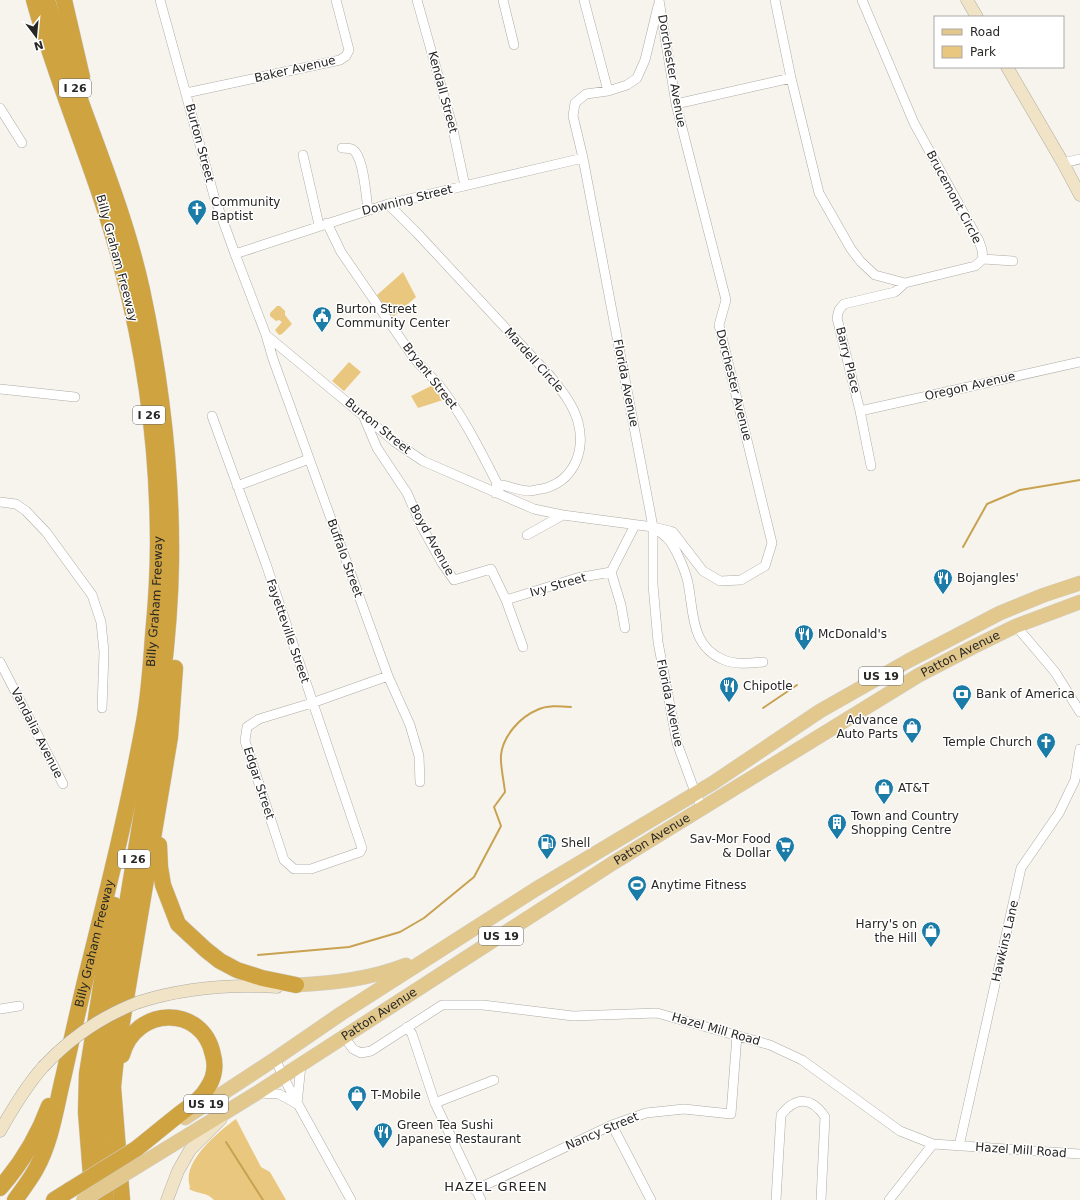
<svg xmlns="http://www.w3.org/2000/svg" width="1080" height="1200" font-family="'DejaVu Sans',sans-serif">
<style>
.green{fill:#eac77e}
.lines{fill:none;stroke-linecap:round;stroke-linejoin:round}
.stream{stroke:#c8a251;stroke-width:2}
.street-casing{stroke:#aeaba5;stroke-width:10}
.secondary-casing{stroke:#aeaba5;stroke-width:13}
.primary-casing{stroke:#d0cfcf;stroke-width:15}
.highway-casing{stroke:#d0cfcf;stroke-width:17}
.street{stroke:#fff;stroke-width:9}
.secondary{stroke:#f1e3c5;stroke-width:12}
.primary{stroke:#e2c88c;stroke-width:14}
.highway{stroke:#cfa33f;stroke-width:16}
.secondary-bridge-casing{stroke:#aeaba5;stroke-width:13;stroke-linecap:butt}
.primary-bridge-casing{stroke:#d0cfcf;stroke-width:15;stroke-linecap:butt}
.highway-bridge-casing{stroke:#d0cfcf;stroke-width:17;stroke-linecap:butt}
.secondary-bridge{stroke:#f1e3c5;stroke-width:12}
.primary-bridge{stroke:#e2c88c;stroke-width:14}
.highway-bridge{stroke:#cfa33f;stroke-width:16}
.labels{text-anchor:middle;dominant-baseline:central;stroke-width:3;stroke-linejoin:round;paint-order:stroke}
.shield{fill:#fff;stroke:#686866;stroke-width:1}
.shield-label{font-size:11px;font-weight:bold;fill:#282725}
.street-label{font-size:12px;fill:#282725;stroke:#fff}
.poi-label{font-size:12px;fill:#282725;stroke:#fff;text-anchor:start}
.neighbourhood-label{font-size:13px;letter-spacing:1px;fill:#282725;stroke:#fff}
</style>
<rect width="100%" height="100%" fill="#f7f4ee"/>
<!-- green -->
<path class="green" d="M403,272L416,297L392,318L377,295Z
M277,306H280L285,311V315L292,324L282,334L279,335L275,330L282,322L279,320L276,321L270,316V313Z
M349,362L361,372L344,391L332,381Z
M433,385L443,400L418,408L411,396Z
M236,1119L261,1167L270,1172L286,1200H214C207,1192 197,1194 189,1189L190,1187C181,1162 218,1132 236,1119Z"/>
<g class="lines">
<!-- stream -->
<path class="stream" d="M963,547L987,504L1020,490L1080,480
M763,708L797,685
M258,955L349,947L400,932L424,918L474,877L501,826L494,807L505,792C504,782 500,764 501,755C503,736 520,717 537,710C547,705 559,706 571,707
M226,1142L263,1200"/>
<defs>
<path id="street" d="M160,0L214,196L235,254L266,335L395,442L423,461L534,509L563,515L653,527L670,531L673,532L703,571L720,581L741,580L765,566L772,543L719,325L726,300L676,104L659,0
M417,0L452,125L465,186
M503,0L514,45
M584,0L608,91
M775,0L791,78L819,193L851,249L861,262L875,275L905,283L975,266L983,259
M862,0L914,123L979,241L982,250L983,259
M658,6L645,60L637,78L627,85L608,91L586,94L575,103L573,116L583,158L653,527V585L658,642L677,743L695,792L702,808
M186,93L340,60L346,56L349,50L336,0
M676,104L791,78
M0,108L22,143
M342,148C348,148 353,148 356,153C364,164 366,195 368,210
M303,155L319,225
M1063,163L1080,159
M388,204L418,234L551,377C562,391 573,404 578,422C586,452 573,482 542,489C538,489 533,491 530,491C521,491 511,487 502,485L495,493
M327,223L341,252L414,358C422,368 431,376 439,385C462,414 480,450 497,483L495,493
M235,254L388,204L583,158
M983,259L1013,261
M266,335L273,359L388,676L410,725L419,756L420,782
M0,389L75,397
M860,411L1080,362
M363,415L377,448L407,493L422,527L442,563L454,580L491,569L506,600L523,647
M212,416L266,564L362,848L360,852L311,869H294L284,860L245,741L247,727L259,719L312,703L388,676
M871,466L860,411L837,318L839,310L844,304L895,292L905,283
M237,486L309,459
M0,502L16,504L26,511L46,532L92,595L101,622L104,652L102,708
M656,529C660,532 664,535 668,539C675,546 686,572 688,583C694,612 690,646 724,660C736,665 751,663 763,662
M527,535L563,515
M506,600L577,578L611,572
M1016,626L1055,672L1080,712
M625,628L621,605L611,572L635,525
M0,662L63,784
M0,1009L19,1006
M407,1027L412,1034L435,1103L481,1200
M344,1037L353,1049L361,1053L371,1051L442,1005H483L573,1016L657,1013L770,1045L802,1060L900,1131L933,1144L1080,1154
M275,1059L288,1086L351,1200
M258,1093L279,1094L297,1104
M435,1103L494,1080
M297,1104L301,1065
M612,1125L651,1200
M959,1146L1021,868L1059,813L1075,780L1080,749
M475,1190L612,1125L646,1113L684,1109L731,1114L737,1035
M776,1200L781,1115C796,1096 812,1097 825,1117L821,1200
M889,1200L933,1144"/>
<path id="secondary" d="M967,0L977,17
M1007,67L1063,163L1080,195
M139,1002C184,988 230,984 277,987
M0,1131C13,1108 26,1086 43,1067
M167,1200L178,1171L190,1150L221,1119"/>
<g id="primary">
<path d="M296,985C334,983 370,979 406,965"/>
<path d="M185,1118L275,1059L342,1013L536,889L713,783L820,711L908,661L1000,613L1044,595L1080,583"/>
<path id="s1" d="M138,1166L257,1093L613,863L919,675L973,647L1016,626L1080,602"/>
</g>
<g id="highway">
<path d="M47,0C74,98 120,190 142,290C161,379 172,470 171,561C170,644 157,725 143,807C131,879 119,952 107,1025L100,1071L99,1105L106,1200"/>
<path d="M64,0L82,77"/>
<path d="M159,845L160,867L163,885L178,924L206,950L220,961L237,970L262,978L296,985"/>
<path d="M122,1055C135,1006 203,1004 213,1055C216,1066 214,1078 208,1087C201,1100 188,1107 177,1116C163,1127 150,1138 136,1149"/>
<path d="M0,1188C21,1164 38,1136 49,1106"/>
<path d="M92,1189L86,1112L87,1074L114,905"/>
<path id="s2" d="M15,1200C22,1190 30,1180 36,1169C52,1140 56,1106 64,1074C72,1038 80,1001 89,965C109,885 129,804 144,722C149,694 151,665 153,636C156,605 158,574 158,543C158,452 146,360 123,272C100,179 59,92 34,0"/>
<path d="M54,1200L70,1190"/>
<path d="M122,1200L113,1087L116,1058L170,737L175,668"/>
</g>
</defs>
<!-- street casing -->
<use href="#street" class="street-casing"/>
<!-- secondary casing -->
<use href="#secondary" class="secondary-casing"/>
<!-- primary casing -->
<use href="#primary" class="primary-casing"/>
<!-- highway casing -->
<use href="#highway" class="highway-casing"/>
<!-- street -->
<use href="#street" class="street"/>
<!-- secondary -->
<use href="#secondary" class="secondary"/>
<!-- primary -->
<use href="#primary" class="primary"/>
<!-- highway -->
<use href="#highway" class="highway"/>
<defs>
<path id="secondary-bridge" d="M43,1067C70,1038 102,1016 139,1002"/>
<path id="primary-bridge" d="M83,1200L138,1166"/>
<path id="highway-bridge" d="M70,1190L136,1149"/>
</defs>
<!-- secondary-bridge casing -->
<use href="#secondary-bridge" class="secondary-bridge-casing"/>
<!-- primary-bridge casing -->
<use href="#primary-bridge" class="primary-bridge-casing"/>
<!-- highway-bridge casing -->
<use href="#highway-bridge" class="highway-bridge-casing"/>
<!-- secondary-bridge -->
<use href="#secondary-bridge" class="secondary-bridge"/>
<!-- primary-bridge -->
<use href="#primary-bridge" class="primary-bridge"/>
<!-- highway-bridge -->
<use href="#highway-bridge" class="highway-bridge"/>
</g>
<!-- icons -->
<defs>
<symbol id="church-pin" viewBox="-11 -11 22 30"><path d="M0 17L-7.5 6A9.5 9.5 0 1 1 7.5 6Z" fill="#1c7ca8" stroke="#fff"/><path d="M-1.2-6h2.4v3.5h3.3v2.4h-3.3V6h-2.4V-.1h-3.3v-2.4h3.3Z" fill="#fff"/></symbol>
<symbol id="civic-pin" viewBox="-11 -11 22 30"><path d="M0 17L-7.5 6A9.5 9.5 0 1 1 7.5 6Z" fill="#1c7ca8" stroke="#fff"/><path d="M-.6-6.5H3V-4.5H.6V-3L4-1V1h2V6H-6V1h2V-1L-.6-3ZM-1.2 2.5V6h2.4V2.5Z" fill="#fff"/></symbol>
<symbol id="restaurant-pin" viewBox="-11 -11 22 30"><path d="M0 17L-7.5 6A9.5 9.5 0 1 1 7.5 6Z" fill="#1c7ca8" stroke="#fff"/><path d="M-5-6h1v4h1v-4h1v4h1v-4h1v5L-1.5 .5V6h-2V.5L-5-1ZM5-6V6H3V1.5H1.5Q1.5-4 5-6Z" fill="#fff"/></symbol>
<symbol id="bank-pin" viewBox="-11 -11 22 30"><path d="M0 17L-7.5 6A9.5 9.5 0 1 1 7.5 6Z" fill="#1c7ca8" stroke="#fff"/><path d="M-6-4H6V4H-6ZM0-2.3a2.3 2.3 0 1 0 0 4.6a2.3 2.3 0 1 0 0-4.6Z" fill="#fff"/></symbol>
<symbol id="shop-pin" viewBox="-11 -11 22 30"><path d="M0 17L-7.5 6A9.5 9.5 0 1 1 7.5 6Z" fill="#1c7ca8" stroke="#fff"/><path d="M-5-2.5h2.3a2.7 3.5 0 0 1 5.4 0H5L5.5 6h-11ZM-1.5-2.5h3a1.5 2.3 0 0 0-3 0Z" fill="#fff"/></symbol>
<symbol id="building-pin" viewBox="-11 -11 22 30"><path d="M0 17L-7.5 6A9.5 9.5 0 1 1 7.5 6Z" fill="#1c7ca8" stroke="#fff"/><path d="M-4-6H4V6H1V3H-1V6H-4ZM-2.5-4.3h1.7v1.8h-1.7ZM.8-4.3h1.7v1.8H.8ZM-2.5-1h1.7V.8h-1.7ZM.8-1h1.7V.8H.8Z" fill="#fff"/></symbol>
<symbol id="fuel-pin" viewBox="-11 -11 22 30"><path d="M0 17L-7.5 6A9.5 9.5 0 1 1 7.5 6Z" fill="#1c7ca8" stroke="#fff"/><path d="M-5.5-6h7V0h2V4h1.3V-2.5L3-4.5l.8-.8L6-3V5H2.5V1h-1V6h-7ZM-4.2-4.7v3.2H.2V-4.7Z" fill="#fff"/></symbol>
<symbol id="supermarket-pin" viewBox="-11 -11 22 30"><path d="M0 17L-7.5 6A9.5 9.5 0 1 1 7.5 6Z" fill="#1c7ca8" stroke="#fff"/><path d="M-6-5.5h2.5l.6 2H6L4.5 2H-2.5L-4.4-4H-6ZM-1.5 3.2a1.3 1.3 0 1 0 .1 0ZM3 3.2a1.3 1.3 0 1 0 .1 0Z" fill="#fff"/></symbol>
<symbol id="stadium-pin" viewBox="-11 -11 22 30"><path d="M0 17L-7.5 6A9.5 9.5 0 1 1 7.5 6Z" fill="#1c7ca8" stroke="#fff"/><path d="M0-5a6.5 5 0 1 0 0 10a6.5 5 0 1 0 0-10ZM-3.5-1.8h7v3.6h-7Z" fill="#fff"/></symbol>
</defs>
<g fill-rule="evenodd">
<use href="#church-pin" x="186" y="198" width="22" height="30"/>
<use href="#civic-pin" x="311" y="305" width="22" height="30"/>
<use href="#restaurant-pin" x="932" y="567" width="22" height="30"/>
<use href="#restaurant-pin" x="793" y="623" width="22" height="30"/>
<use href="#restaurant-pin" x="718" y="675" width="22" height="30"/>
<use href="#bank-pin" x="951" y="683" width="22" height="30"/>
<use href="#shop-pin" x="901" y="716" width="22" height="30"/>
<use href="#church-pin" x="1035" y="731" width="22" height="30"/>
<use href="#shop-pin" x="873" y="777" width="22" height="30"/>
<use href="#building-pin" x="826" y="812" width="22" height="30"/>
<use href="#fuel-pin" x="536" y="832" width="22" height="30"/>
<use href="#supermarket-pin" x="774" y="835" width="22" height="30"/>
<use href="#stadium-pin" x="626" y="874" width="22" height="30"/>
<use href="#shop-pin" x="920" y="920" width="22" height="30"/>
<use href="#shop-pin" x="346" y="1084" width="22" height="30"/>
<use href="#restaurant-pin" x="372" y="1121" width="22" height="30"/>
</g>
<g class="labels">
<!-- shield labels -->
<g class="shield">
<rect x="59" y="79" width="32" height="18" rx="3"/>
<rect x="133" y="406" width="32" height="18" rx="3"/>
<rect x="859" y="667" width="44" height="18" rx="3"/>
<rect x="118" y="850" width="32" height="18" rx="3"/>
<rect x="479" y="927" width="44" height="18" rx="3"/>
<rect x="184" y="1095" width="44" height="18" rx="3"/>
</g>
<g class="shield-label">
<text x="75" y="88">I 26</text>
<text x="149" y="415">I 26</text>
<text x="881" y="676">US 19</text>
<text x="134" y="859">I 26</text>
<text x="501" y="936">US 19</text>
<text x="206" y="1104">US 19</text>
</g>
<!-- street labels -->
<g class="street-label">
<text transform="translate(295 69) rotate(-13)">Baker Avenue</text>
<text transform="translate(672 71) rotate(80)">Dorchester Avenue</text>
<text transform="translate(443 92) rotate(75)">Kendall Street</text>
<text transform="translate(200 143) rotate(75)">Burton Street</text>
<text transform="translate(954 197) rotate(62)">Brucemont Circle</text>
<text transform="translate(407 200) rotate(-14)">Downing Street</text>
<text transform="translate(117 258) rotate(75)">Billy Graham Freeway</text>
<text transform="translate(534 360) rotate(48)">Mardell Circle</text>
<text transform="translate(848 360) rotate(76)">Barry Place</text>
<text transform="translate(430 376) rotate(52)">Bryant Street</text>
<text transform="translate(626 383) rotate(79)">Florida Avenue</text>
<text transform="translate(734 385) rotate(76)">Dorchester Avenue</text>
<text transform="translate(970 386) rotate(-13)">Oregon Avenue</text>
<text transform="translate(378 426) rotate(39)">Burton Street</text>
<text transform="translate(432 540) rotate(61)">Boyd Avenue</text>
<text transform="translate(345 558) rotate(70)">Buffalo Street</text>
<text transform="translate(558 585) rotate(-16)">Ivy Street</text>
<text stroke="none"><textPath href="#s2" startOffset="619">Billy Graham Freeway</textPath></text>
<text transform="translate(288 631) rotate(71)">Fayetteville Street</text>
<text stroke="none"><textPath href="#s1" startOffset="969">Patton Avenue</textPath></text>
<text transform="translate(670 703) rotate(78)">Florida Avenue</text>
<text transform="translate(37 733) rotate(63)">Vandalia Avenue</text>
<text transform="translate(259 783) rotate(72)">Edgar Street</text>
<text stroke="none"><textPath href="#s1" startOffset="609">Patton Avenue</textPath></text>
<text transform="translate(1005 941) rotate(-77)">Hawkins Lane</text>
<text stroke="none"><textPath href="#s2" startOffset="271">Billy Graham Freeway</textPath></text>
<text stroke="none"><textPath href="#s1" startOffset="285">Patton Avenue</textPath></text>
<text transform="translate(716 1029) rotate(16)">Hazel Mill Road</text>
<text transform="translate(602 1131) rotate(-23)">Nancy Street</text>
<text transform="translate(1021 1150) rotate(4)">Hazel Mill Road</text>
</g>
<!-- poi labels -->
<g class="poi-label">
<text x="211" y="202">Community<tspan x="211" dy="14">Baptist</tspan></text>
<text x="336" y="309">Burton Street<tspan x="336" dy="14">Community Center</tspan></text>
<text x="957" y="578">Bojangles'</text>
<text x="818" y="634">McDonald's</text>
<text x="743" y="686">Chipotle</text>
<text x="976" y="694">Bank of America</text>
<text x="898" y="720" text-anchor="end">Advance<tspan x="898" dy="14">Auto Parts</tspan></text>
<text x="1032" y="742" text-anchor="end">Temple Church</text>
<text x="898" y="788">AT&amp;T</text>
<text x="851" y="816">Town and Country<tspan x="851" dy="14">Shopping Centre</tspan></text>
<text x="771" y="839" text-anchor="end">Sav-Mor Food<tspan x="771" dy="14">&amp; Dollar</tspan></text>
<text x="561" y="843">Shell</text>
<text x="651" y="885">Anytime Fitness</text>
<text x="917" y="924" text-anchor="end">Harry's on<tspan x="917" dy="14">the Hill</tspan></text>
<text x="371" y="1095">T-Mobile</text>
<text x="397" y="1125">Green Tea Sushi<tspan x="397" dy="14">Japanese Restaurant</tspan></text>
</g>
<!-- neighbourhood labels -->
<g class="neighbourhood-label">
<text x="496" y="1186">HAZEL GREEN</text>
</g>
</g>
<!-- legend -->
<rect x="934" y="16" width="130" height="52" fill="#ffffff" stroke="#a9a9a8"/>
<rect x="942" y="29" width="20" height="6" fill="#e2c88c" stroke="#a9a9a8"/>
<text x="970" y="36" font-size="12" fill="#282725">Road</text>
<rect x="942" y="46" width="20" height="12" fill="#eac77e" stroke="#a9a9a8"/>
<text x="970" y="56" font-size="12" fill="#282725">Park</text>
<!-- north arrow -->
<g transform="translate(36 36) rotate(164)" stroke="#ffffff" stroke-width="3" paint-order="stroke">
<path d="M0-3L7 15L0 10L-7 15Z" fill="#282725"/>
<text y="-6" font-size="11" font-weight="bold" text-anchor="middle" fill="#282725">N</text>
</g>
</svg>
